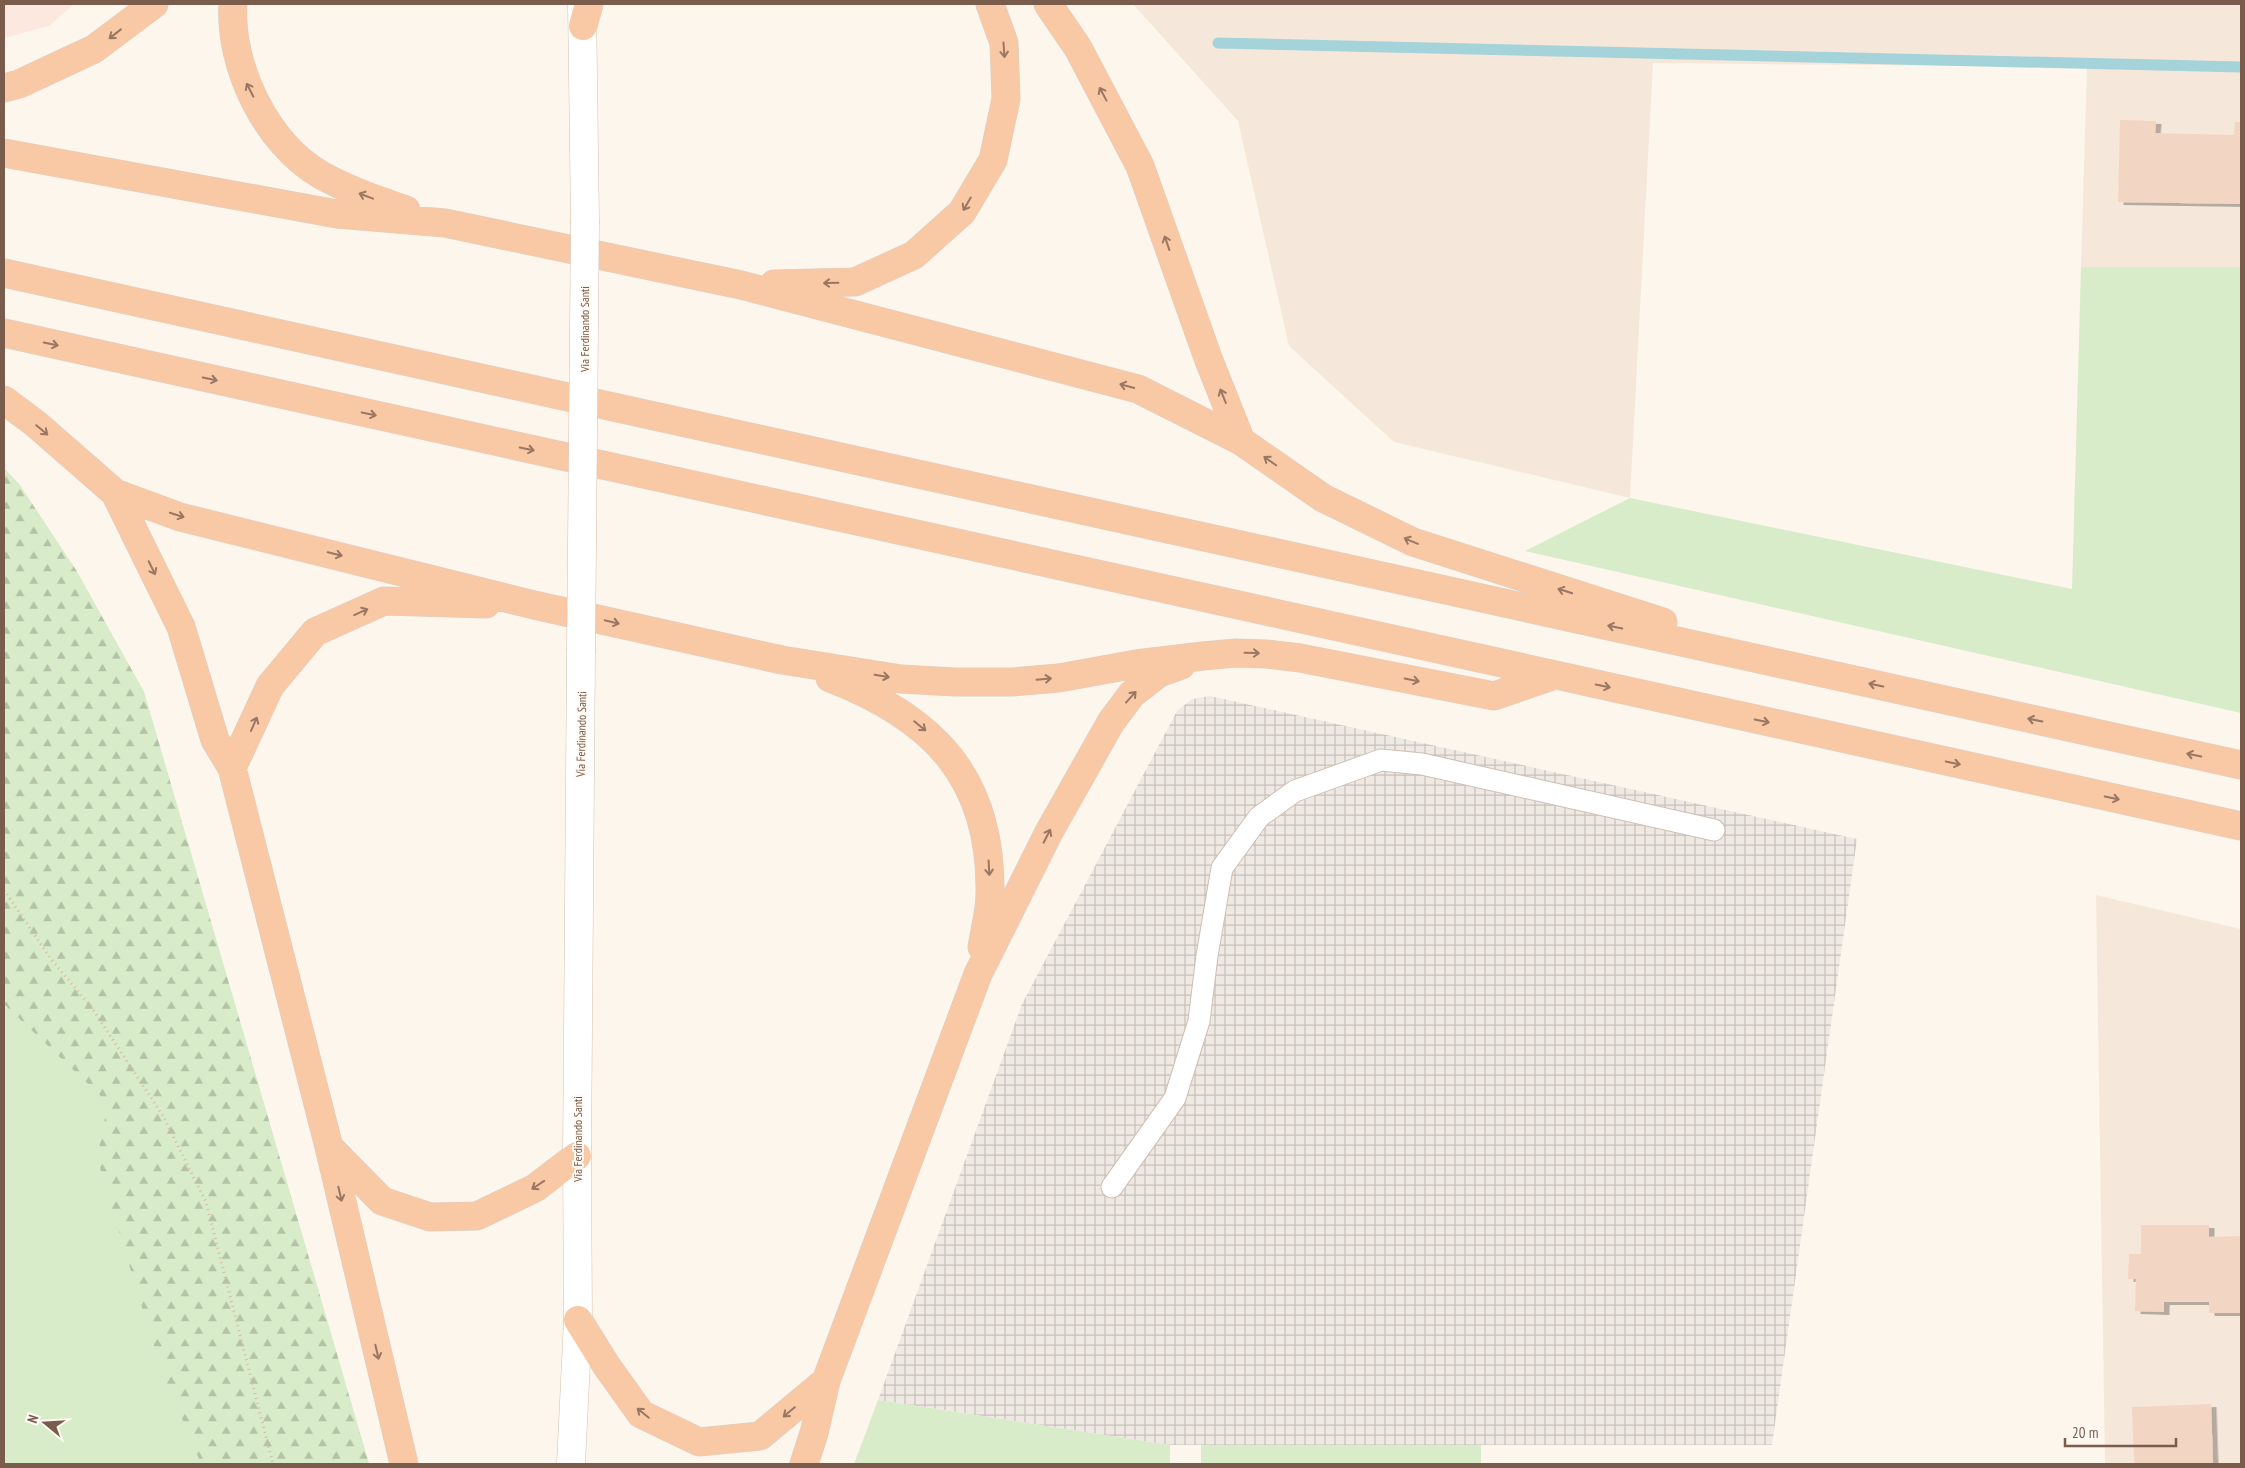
<svg xmlns="http://www.w3.org/2000/svg" width="2245" height="1468" font-family="'PT Sans Narrow',sans-serif">
<style>
.residential{fill:#f5e8da}
.commercial{fill:#fde8e0}
.industrial{fill:url(#industrial-grid)}
.green{fill:#d8ecc9}
.forest{fill:url(#forest-firs)}
.lines{fill:none;stroke-linecap:round;stroke-linejoin:round}
.stream{stroke:#a5d3da;stroke-width:11}
.building{fill:#f3d5c3;filter:url(#shadow)}
.service-casing{stroke:#d1beb0;stroke-width:23}
.secondary-casing{stroke:#d6c0b0;stroke-width:29}
.trunk-casing{stroke:#dad1cd;stroke-width:29}
.path{stroke:#d9b8a5;stroke-width:3;stroke-dasharray:1 4;stroke-linecap:butt}
.service{stroke:#fff;stroke-width:21}
.secondary{stroke:#fff;stroke-width:28}
.trunk{stroke:#f9c8a4;stroke-width:28}
.secondary-bridge-casing{stroke:#d6c0b0;stroke-width:29;stroke-linecap:butt}
.secondary-bridge{stroke:#fff;stroke-width:28}
.oneway{stroke:#9a7763}
.labels{text-anchor:middle;dominant-baseline:central;stroke-width:4;stroke-linejoin:round;paint-order:stroke}
.street-label{font-size:12px;fill:#7a5c4d;stroke:#fffaf3}
</style>
<defs>
<pattern id="industrial-grid" width="8" height="8" patternUnits="userSpaceOnUse" patternTransform="scale(1.25)"><rect width="8" height="8" fill="#efe9e4"/><path d="M0 4h8M4 0v8" fill="none" stroke="#c7c0bb"/></pattern>
<pattern id="forest-firs" width="22" height="20" patternUnits="userSpaceOnUse" patternTransform="scale(1.25)"><rect width="22" height="20" fill="#d8ecc9"/><path d="M5 1l3.5 6h-7zM16 11l3.5 6h-7z" fill="#b4c2a5"/></pattern>
<filter id="shadow"><feDropShadow dx="5.5" dy="3" stdDeviation="0" flood-color="#0004"/></filter>
</defs>
<rect width="100%" height="100%" fill="#fdf6ec"/>
<!-- residential -->
<path class="residential" d="M1133,4H2241V267H2081L2087,67L1653,63L1630,498L1394,442L1289,346L1238,121Z
M2096,895L2241,929V1464H2105Z"/>
<!-- commercial -->
<path class="commercial" d="M4,4H74L49,26L4,38Z"/>
<!-- industrial -->
<path class="industrial" d="M1210,696L1857,839L1772,1445H1170L878,1400L1022,1004L1177,711L1192,699Z"/>
<!-- green -->
<path class="green" d="M2081,267H2241V713L1525,551L1630,498L2072,589Z
M4,468L19,484L76,570L144,692L369,1464H4Z
M878,1400L1170,1445V1464H854Z
M1201,1445H1481V1464H1201Z"/>
<!-- forest -->
<path class="forest" d="M4,468L19,484L76,570L144,692L369,1464H201L159,1364L97,1158L108,1103L4,1004Z"/>
<g class="lines">
<!-- stream -->
<path class="stream" d="M1218,43L2241,67"/>
</g>
<!-- building -->
<path class="building" d="M2120,120L2156,121L2155,133L2234,135L2235,122H2241V204L2118,202Z
M2141,1225H2209V1237L2241,1236V1313H2209V1302H2164V1312L2135,1311L2136,1279H2128L2129,1254H2141Z
M2211,1404L2213,1464H2134L2132,1407Z"/>
<g class="lines">
<defs>
<path id="service" d="M1112,1187L1175,1098L1199,1021L1207,956L1222,868L1259,817L1295,791L1381,760L1422,764L1714,830"/>
<path id="secondary" d="M582,4L585,221
M571,1464L578,1320L577,1156L581,652"/>
<path id="trunk" d="M233,4C229,66 266,143 321,175C348,190 377,200 406,210
M1048,4L1078,48L1140,166L1208,358L1241,441
M583,26L589,4
M4,88L19,84L94,49L154,4
M4,153L337,214L445,223L741,285L1138,389L1241,441L1323,498L1413,542L1663,622
M4,273L2241,765
M774,284L855,282L914,255L962,212L993,160L1006,99L1004,43L990,4
M4,333L2241,826
M4,400L36,424L115,493L180,517L534,605L782,660L901,679L955,682H1012L1059,678L1136,664L1203,656L1236,653L1266,654L1300,658L1494,696L1555,675
M115,493L181,627L215,740L232,768L329,1147L404,1464
M830,678C934,718 992,778 990,894C990,911 985,929 982,947
M232,768L270,686L315,632L384,601L486,604
M329,1147L382,1201L430,1217L477,1216L535,1188L577,1156
M578,1320L606,1365L641,1414L699,1442L760,1436L826,1381
M804,1464L814,1433L826,1381L978,974L1049,832L1111,722L1132,694L1159,673L1181,665"/>
</defs>
<!-- service casing -->
<use href="#service" class="service-casing"/>
<!-- secondary casing -->
<use href="#secondary" class="secondary-casing"/>
<!-- trunk casing -->
<use href="#trunk" class="trunk-casing"/>
<!-- path -->
<path class="path" d="M4,890L51,959L92,1008L163,1116L206,1202L273,1464"/>
<!-- service -->
<use href="#service" class="service"/>
<!-- secondary -->
<use href="#secondary" class="secondary"/>
<!-- trunk -->
<use href="#trunk" class="trunk"/>
<defs>
<path id="secondary-bridge" d="M581,652L585,221"/>
</defs>
<!-- secondary-bridge casing -->
<use href="#secondary-bridge" class="secondary-bridge-casing"/>
<!-- secondary-bridge -->
<use href="#secondary-bridge" class="secondary-bridge"/>
</g>
<!-- one-way arrows -->
<defs><path id="oneway-shaft" d="M-6 0H5M1.5-3L5.5 0L1.5 3" fill="none" stroke-width="1.6" stroke-linecap="round" stroke-linejoin="round" transform="scale(1.25)"/></defs>
<g class="oneway">
<use href="#oneway-shaft" transform="translate(115 34) rotate(142)"/>
<use href="#oneway-shaft" transform="translate(1004 50) rotate(86)"/>
<use href="#oneway-shaft" transform="translate(250 90) rotate(-117)"/>
<use href="#oneway-shaft" transform="translate(1103 94) rotate(-118)"/>
<use href="#oneway-shaft" transform="translate(366 196) rotate(-159)"/>
<use href="#oneway-shaft" transform="translate(967 204) rotate(120)"/>
<use href="#oneway-shaft" transform="translate(1167 243) rotate(-109)"/>
<use href="#oneway-shaft" transform="translate(831 283) rotate(179)"/>
<use href="#oneway-shaft" transform="translate(51 344) rotate(12)"/>
<use href="#oneway-shaft" transform="translate(210 379) rotate(12)"/>
<use href="#oneway-shaft" transform="translate(1127 386) rotate(-165)"/>
<use href="#oneway-shaft" transform="translate(1223 396) rotate(-112)"/>
<use href="#oneway-shaft" transform="translate(369 414) rotate(12)"/>
<use href="#oneway-shaft" transform="translate(42 430) rotate(40)"/>
<use href="#oneway-shaft" transform="translate(527 449) rotate(12)"/>
<use href="#oneway-shaft" transform="translate(1270 461) rotate(-145)"/>
<use href="#oneway-shaft" transform="translate(177 515) rotate(18)"/>
<use href="#oneway-shaft" transform="translate(1411 541) rotate(-157)"/>
<use href="#oneway-shaft" transform="translate(335 554) rotate(14)"/>
<use href="#oneway-shaft" transform="translate(152 568) rotate(64)"/>
<use href="#oneway-shaft" transform="translate(1565 591) rotate(-162)"/>
<use href="#oneway-shaft" transform="translate(361 612) rotate(-24)"/>
<use href="#oneway-shaft" transform="translate(612 622) rotate(13)"/>
<use href="#oneway-shaft" transform="translate(1615 627) rotate(-168)"/>
<use href="#oneway-shaft" transform="translate(1252 653) rotate(1)"/>
<use href="#oneway-shaft" transform="translate(882 676) rotate(9)"/>
<use href="#oneway-shaft" transform="translate(1044 679) rotate(-5)"/>
<use href="#oneway-shaft" transform="translate(1412 680) rotate(11)"/>
<use href="#oneway-shaft" transform="translate(1876 685) rotate(-168)"/>
<use href="#oneway-shaft" transform="translate(1603 686) rotate(12)"/>
<use href="#oneway-shaft" transform="translate(1131 697) rotate(-48)"/>
<use href="#oneway-shaft" transform="translate(2035 720) rotate(-168)"/>
<use href="#oneway-shaft" transform="translate(1762 721) rotate(12)"/>
<use href="#oneway-shaft" transform="translate(254 724) rotate(-66)"/>
<use href="#oneway-shaft" transform="translate(920 726) rotate(39)"/>
<use href="#oneway-shaft" transform="translate(2194 755) rotate(-168)"/>
<use href="#oneway-shaft" transform="translate(1953 763) rotate(12)"/>
<use href="#oneway-shaft" transform="translate(2112 798) rotate(12)"/>
<use href="#oneway-shaft" transform="translate(1047 836) rotate(-63)"/>
<use href="#oneway-shaft" transform="translate(989 868) rotate(87)"/>
<use href="#oneway-shaft" transform="translate(538 1185) rotate(146)"/>
<use href="#oneway-shaft" transform="translate(340 1194) rotate(77)"/>
<use href="#oneway-shaft" transform="translate(377 1352) rotate(77)"/>
<use href="#oneway-shaft" transform="translate(789 1412) rotate(140)"/>
<use href="#oneway-shaft" transform="translate(643 1413) rotate(-141)"/>
</g>
<g class="labels">
<!-- street labels -->
<g class="street-label">
<text transform="translate(584 329) rotate(-90)">Via Ferdinando Santi</text>
<text transform="translate(581 734) rotate(-89)">Via Ferdinando Santi</text>
<text transform="translate(577 1139) rotate(-90)">Via Ferdinando Santi</text>
</g>
</g>
<!-- border -->
<rect width="2245" height="1468" fill="none" stroke="#7a5c4d" stroke-width="10"/>
<!-- north arrow -->
<g transform="translate(45 1423) rotate(288)" stroke="#fffaf3" stroke-width="4" paint-order="stroke">
<path d="M0-4L9 19L0 12L-9 19Z" fill="#7a5c4d"/>
<text y="-8" font-size="14" font-weight="bold" text-anchor="middle" fill="#7a5c4d">N</text>
</g>
<!-- scale -->
<path d="M2065 1438v8h111v-8" fill="none" stroke="#7a5c4d" stroke-width="2.5"/>
<text x="2072" y="1438" font-size="15" fill="#7a5c4d" stroke="#fffaf3" stroke-width="4" paint-order="stroke">20 m</text>
</svg>
